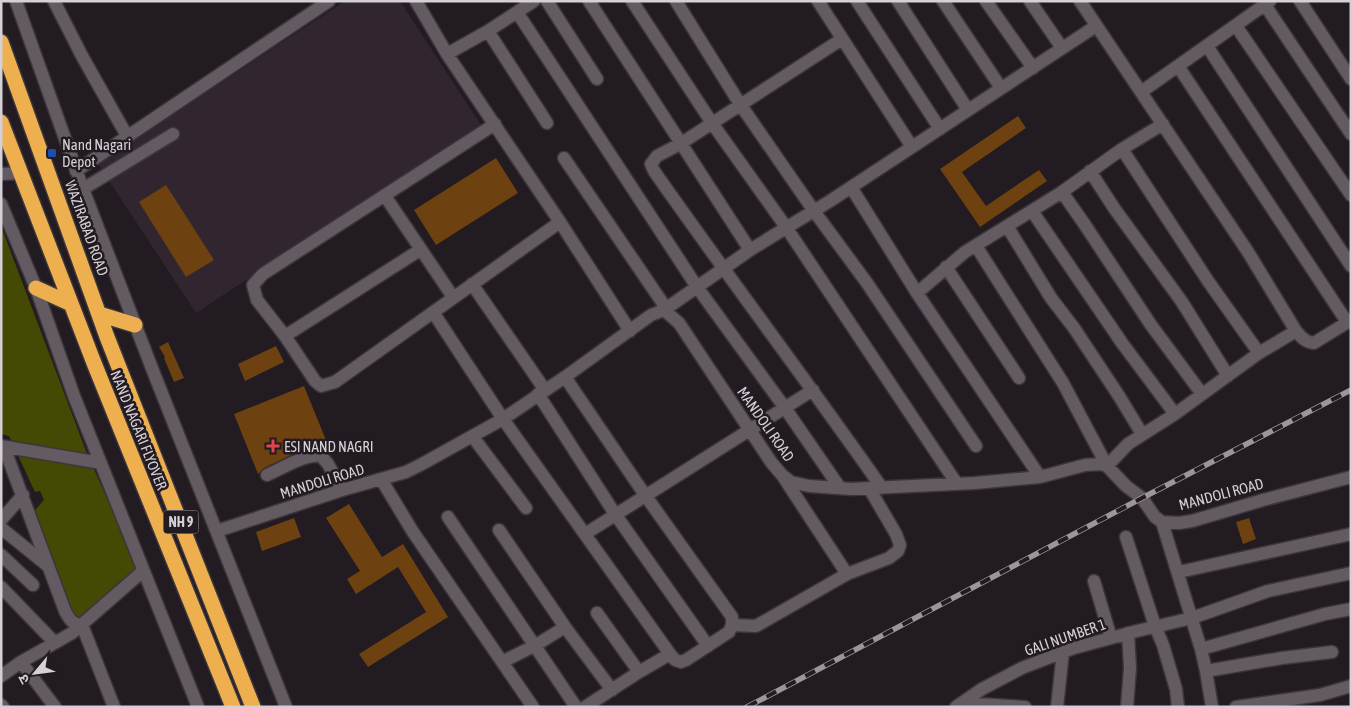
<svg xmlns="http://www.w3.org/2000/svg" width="1352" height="708" font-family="'Asap Condensed','Noto Sans Devanagari',sans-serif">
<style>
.built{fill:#312530}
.green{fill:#444a04}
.building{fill:#6d4110}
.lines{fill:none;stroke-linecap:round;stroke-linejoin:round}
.minor-casing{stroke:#3b363b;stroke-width:15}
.highway-casing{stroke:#3b363b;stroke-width:18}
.minor{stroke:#635a62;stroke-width:12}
.highway{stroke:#eeaf4f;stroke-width:15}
.rail-casing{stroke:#9c969c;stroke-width:5.5}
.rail{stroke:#221b22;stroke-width:4;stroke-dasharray:11;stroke-linecap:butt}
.transit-dot{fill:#1a4fb4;stroke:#221b22;stroke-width:2}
.health-dot{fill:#e0444e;stroke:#221b22;stroke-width:2}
.labels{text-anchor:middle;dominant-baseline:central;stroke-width:5;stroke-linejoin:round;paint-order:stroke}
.shield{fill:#221b22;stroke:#9f9a9f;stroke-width:1}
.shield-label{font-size:14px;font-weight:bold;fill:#d5d0d5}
.poi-label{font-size:15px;fill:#d5d0d5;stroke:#221b22;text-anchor:start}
.street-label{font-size:15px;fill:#d5d0d5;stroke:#221b22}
</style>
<rect width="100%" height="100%" fill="#221b22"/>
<!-- built -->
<path class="built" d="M345,1H400L481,125L196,313L98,164Z"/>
<!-- green -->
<path class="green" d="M1,226L86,451L139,571L81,621L71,617L34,515L36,509L44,500L40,491L35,492L9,436L1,434Z"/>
<!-- building -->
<path class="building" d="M1018,116L1026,128L962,172L986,206L1039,170L1047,181L980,227L940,169Z
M496,158L518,193L436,245L414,210Z
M166,185L214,260L186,277L139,202Z
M168,342L184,378L174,382L164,358L165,357L159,347Z
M276,346L284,362L245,381L238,364Z
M304,386L328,445L321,448L305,449L291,455L264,468L258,474L234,414Z
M349,504L382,557L403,544L448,617L368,667L359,654L426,612L398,567L356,594L347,579L360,571L326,518Z
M294,518L301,537L262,551L256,532Z
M1249,518L1256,539L1243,544L1236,522Z"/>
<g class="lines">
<defs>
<path id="minor" d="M16,1L83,189L153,371L286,707
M54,1L82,56L127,136
M416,1L447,54L560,222L630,331
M547,1L597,79
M589,1L750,250
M632,1L712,123L786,227L957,484
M676,1L740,104L814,211L867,283L976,446
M818,1L912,147
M857,1L940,129
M898,1L968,110
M943,1L1001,88
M986,1L1033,68
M1030,1L1062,48
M1080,1L1248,252L1296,331C1301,337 1305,342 1314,343L1351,320
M1300,1L1351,79
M1265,5L1351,134
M517,12L697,287L785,408L840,488
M1236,26L1351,195
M488,31L547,123
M842,39L680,144L657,156L651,164L654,171C729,278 807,381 882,488
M1207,46L1351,266
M447,54L488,31L534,1
M1178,66L1347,322
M1141,92L1270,1
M495,124L263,274L253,285L257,300L285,336L315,381L321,386L335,382L560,222
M1122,149L1208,281L1259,353
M564,158L666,308
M76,171L329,1
M1090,171L1114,208L1182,302L1228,376
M1,174L21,173
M851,187L917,293L1040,477
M83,189L173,134
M1062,192L1085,225L1151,325L1202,394
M385,196L453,297
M1,204L36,288L74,396L198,707
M1032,211L1122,343L1175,414
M1007,226L1051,298L1074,328L1119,396L1142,434
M976,246L1063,383L1107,466L1128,444L1175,414L1259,353L1296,331
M946,267L1019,378
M472,284L545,390
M917,293L965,252L1062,192L1122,149L1163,124
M664,310L750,250L830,201L1096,26
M433,312L503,419L670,654L639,672L585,707
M285,336L420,250
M565,377L645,495L732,617V625L729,632L686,660L681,662L675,660L670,654
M538,394L615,514L708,646
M473,437L526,508
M1,446L101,463
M4,447L65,611C70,620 72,624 82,625
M267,475C283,468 304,454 321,456L328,464L342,490
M784,478L847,574
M381,479L413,532L533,707
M448,517L576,707
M1,520L23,495
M1162,522L1201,649L1206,671L1212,707
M1,528L48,566
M499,530L565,627L612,690
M217,531L342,490L406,472L422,464L503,419L565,377L651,315L664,310L679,323L771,462L782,475L791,482L809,486L851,489L975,483L1040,477L1085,465L1101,464L1107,466L1126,486L1142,498L1155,517L1162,522L1179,523L1192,521L1263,500L1351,477
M585,534L813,390
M1126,537L1155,626L1163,645L1176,689L1178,707
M1,555L33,585
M1179,572L1351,534
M1094,581L1111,638
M1,587L55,643
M597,613L639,672
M82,625L114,707
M732,625L756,626L847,574L889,558L898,551L900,545L896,534L869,488
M1201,649L1325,614L1351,609
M21,662L55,707
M502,662L536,645L565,627
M1206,671L1282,658L1332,652
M1,676L21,662L72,633L143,571
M963,703L1025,707
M1,705L3,707
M956,707L982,689L1022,668L1074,648L1137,631L1192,618L1268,591L1351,573
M1057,707L1063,652
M1127,707L1130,668L1128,633
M1236,707L1320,695L1351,686"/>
<path id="highway" d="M1,42L107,337L253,707
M1,122L94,363L233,707
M36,288L71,304
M99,314L135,325"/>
</defs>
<!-- minor casing -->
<use href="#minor" class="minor-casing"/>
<!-- highway casing -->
<use href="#highway" class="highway-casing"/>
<!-- minor -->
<use href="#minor" class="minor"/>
<!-- highway -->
<use href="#highway" class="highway"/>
<defs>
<path id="rail" d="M747,707L1142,498L1351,390"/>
</defs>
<!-- rail casing -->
<use href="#rail" class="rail-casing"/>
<!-- rail -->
<use href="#rail" class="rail"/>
</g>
<!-- markers -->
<rect class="transit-dot" x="47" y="148" width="10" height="10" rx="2.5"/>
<path class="health-dot" d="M270.5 438.5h5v5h5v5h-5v5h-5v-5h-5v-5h5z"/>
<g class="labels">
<!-- shield labels -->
<rect class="shield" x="163.5" y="510.5" width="35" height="23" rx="4"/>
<g class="shield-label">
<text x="181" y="522">NH 9</text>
</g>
<!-- poi labels -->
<g class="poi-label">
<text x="62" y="144">Nand Nagari<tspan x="62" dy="17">Depot</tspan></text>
<text x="284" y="446">ESI NAND NAGRI</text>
</g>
<!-- street labels -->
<g class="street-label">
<text transform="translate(87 228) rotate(70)">WAZIRABAD ROAD</text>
<text transform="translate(766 424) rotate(55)">MANDOLI ROAD</text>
<text transform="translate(139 430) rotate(68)">NAND NAGARI FLYOVER</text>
<text transform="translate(322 481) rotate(-17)">MANDOLI ROAD</text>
<text transform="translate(1221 494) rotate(-15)">MANDOLI ROAD</text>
<text transform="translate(1065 637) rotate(-19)">GALI NUMBER 1</text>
</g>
</g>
<!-- border -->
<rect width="1352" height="708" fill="none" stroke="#d5d0d5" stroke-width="5"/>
<!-- north arrow -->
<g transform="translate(35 673) rotate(241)" stroke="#221b22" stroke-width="4" paint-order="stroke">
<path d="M0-4L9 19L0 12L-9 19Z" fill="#d5d0d5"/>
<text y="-8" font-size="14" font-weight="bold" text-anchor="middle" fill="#d5d0d5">उ</text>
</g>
</svg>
